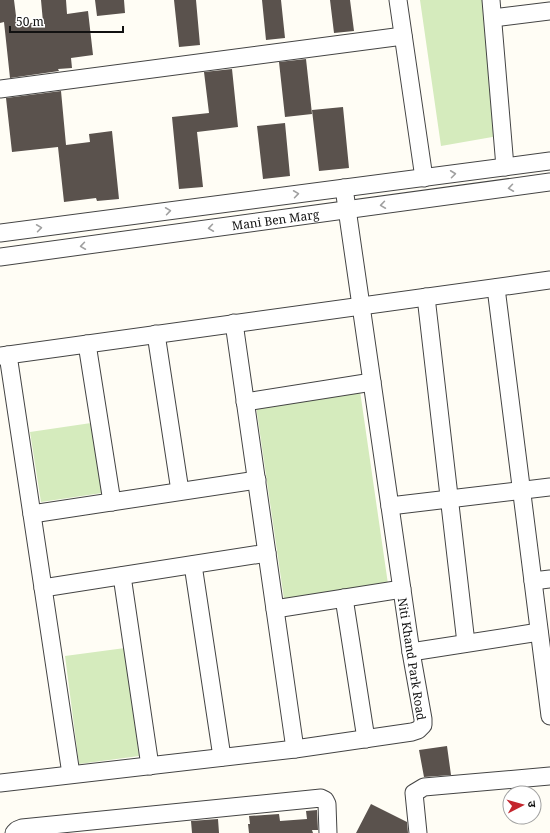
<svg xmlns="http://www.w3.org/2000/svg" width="550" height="833" font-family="'Noto Serif','Noto Sans Devanagari',serif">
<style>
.green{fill:#d5ebbd}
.building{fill:#5a524d}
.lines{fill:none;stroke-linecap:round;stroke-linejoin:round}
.minor-casing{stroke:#444;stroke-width:19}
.minor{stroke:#fff;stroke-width:17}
.oneway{stroke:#a0a0a0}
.labels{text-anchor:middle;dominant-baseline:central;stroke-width:4;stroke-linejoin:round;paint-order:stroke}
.street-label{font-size:12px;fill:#111;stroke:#fff}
</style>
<rect width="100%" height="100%" fill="#fffdf5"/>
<!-- green -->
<path class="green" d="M420,0H485L498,136L441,146Z
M360,391L388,584L284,599L256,406Z
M91,423L102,493L41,502L30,432Z
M125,648L139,756L79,764L65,656Z"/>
<!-- building -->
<path class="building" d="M0,0H14L17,24L43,22L41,0H66L67,14L88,11L93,55L71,58L72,68L58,69L59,71L10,78L4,22L0,23Z
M95,0H124L125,13L97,16Z
M174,0H196L200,45L179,47Z
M262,0H281L285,38L266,40Z
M330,0H350L354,31L334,33Z
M306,59L312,114L285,117L279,62Z
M232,69L238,127L197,132L203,187L179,189L172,117L209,113L204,72Z
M61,91L66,145L90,142L89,134L112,131L119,199L97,201L96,198L64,202L58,147L12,152L6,98Z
M343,107L349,168L319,171L312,110Z
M285,123L290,176L263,179L257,126Z
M447,746L451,775L424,777L419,750Z
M371,804L407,822L408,833H356Z
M317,810L318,830H312L313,833H249L248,824H250L249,816L279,814L280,821L307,819L306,811Z
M218,819L219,833H192L191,821Z"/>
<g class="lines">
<defs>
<g id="minor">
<path d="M398,0L424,178"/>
<path d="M491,0L505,167"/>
<path d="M493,18L550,11"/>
<path d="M0,89L403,36"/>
<path d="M0,233L550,161"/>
<path id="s1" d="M0,257L550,182"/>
<path d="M496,288L550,716"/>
<path d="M426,297L466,643"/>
<path d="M234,323L295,749"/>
<path d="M156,334L180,491"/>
<path d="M87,344L112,502"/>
<path d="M8,355L71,774"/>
<path d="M0,356L550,280"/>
<path d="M245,402L372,382"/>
<path d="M390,506L550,487"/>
<path d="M32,514L257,480"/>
<path d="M193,565L222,757"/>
<path d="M122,576L150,766"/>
<path d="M533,581L550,579"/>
<path d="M43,588L267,553"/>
<path d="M344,598L366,739"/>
<path d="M275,609L402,589"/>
<path d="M411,652L539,632"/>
<path d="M0,783L295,749L412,732L418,730L423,725V719L411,652L344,188"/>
<path d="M14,833L17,830L22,828L321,798L325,800L327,804L328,833"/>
<path d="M418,833L414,793L424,787L550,776"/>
</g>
</defs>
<!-- minor casing -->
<use href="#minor" class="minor-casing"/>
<!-- minor -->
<use href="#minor" class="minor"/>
</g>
<!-- one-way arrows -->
<defs><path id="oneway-chevron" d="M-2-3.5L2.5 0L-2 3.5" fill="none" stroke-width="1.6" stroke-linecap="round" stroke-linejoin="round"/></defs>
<g class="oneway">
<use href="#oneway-chevron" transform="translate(453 174) rotate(-7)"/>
<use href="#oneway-chevron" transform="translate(511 188) rotate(172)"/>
<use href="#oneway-chevron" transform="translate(296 194) rotate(-8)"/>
<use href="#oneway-chevron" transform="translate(383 205) rotate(172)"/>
<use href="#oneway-chevron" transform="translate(168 211) rotate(-8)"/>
<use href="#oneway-chevron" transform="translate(39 228) rotate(-8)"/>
<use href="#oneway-chevron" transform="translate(211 228) rotate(172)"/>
<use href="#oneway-chevron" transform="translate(83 246) rotate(172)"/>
</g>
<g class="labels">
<!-- street labels -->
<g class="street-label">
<text stroke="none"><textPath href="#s1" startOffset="278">Mani Ben Marg</textPath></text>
<text transform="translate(412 659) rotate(81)">Niti Khand Park Road</text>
</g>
</g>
<!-- north arrow -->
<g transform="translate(522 805) rotate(84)"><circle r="19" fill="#ffffff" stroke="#a0a0a0"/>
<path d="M0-3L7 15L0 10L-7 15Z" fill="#c4262e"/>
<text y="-6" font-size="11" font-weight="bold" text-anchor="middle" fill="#111111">उ</text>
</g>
<!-- scale -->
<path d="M10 26v6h113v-6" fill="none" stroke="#111111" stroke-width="2"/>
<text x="16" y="26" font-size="12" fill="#111111" stroke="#ffffff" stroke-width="3" paint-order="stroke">50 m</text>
</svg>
